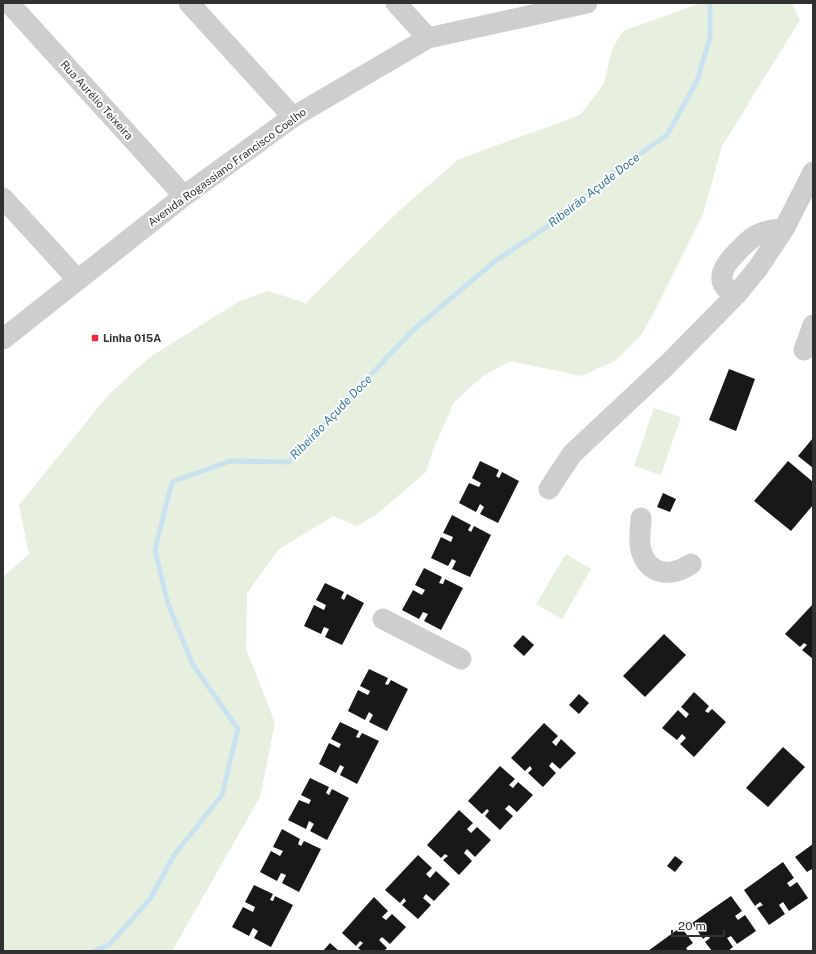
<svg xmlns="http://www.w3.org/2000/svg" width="816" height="954" font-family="'Public Sans',sans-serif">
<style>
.green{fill:#e7efde}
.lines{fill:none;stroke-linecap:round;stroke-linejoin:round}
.stream{stroke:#c9e2f0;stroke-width:5}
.building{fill:#181818}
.minor{stroke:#cecece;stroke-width:21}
.poi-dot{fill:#f5253b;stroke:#fff;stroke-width:1.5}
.labels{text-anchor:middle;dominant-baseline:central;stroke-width:4;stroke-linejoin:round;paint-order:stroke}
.street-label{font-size:11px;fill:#313131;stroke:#fff}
.poi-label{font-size:11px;font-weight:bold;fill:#313131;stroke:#fff;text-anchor:start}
.water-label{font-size:12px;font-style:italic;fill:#36779b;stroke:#fff}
</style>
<rect width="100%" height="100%" fill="#fff"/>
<!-- green -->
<path class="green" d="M700,3H792L800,20L722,146L703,214L658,305L641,335L616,360L582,376L510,361L483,376L454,402L433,450L426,472L377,514L357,526L333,516L278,550L247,593L246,649L275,723L260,797L172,951H3V577L29,554L19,505L109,394L150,357L240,301L268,291L306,303L400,210L459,159L580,115L604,84L612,49L623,31Z
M654,408L681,417L661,475L634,466Z
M566,554L591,569L562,619L536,604Z"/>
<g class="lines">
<!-- stream -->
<path class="stream" d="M94,951L109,945L150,899L174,855L222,795L238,729L193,665L168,604L155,550L172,482L230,461L289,462L412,331L494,262L566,214L614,172L667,135L697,81L710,38V3"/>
</g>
<!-- building -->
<path class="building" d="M729,369L755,379L736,431L709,420Z
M813,438V468L798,456Z
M480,461L499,470L496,476L499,478L502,472L519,481L498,523L480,514L484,507L480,504L476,512L459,503L469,483L479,487L481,483L472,478Z
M788,461L813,482V505L791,531L754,501Z
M663,493L676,499L670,512L657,507Z
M452,515L471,525L468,530L471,532L474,526L491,535L470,577L452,569L456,561L452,559L448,566L431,558L441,537L451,542L453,537L443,533Z
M424,568L442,577L439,583L443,584L445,579L463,588L441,630L424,621L428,614L423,612L419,619L402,610L413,590L422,595L425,590L415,585Z
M325,583L344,592L341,598L344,600L347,594L364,603L342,645L325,637L329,629L324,627L321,634L304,626L314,605L324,610L326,605L316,600Z
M813,604V659L802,650L807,645L804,643L800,647L785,634Z
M664,634L686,655L645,697L623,676Z
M523,635L534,645L524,656L513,646Z
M369,669L388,678L385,684L388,685L391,680L408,689L387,731L369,722L373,715L369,712L365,720L348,711L358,690L368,695L370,691L360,686Z
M694,692L709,706L705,711L708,713L712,709L726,722L694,757L680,744L686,738L682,734L677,740L662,728L678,710L686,718L689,714L681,707Z
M579,694L589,703L579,714L569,705Z
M340,722L359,731L356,737L359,738L362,733L379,741L357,784L340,775L344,767L340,765L336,773L319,764L329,743L339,748L341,744L331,739Z
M544,723L558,736L552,742L556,746L561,739L576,753L560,769L552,762L549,766L556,773L543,787L528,773L532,769L530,766L525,771L511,758Z
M783,747L805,767L768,807L746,788Z
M500,766L515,779L509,785L513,788L518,782L533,795L517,812L509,805L505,809L513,816L500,830L485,816L489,811L487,809L482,814L468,801Z
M310,778L329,787L326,793L329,795L332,789L349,798L327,840L310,831L314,824L309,821L306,829L288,820L299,800L309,804L311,800L301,795Z
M459,810L473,823L467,829L471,833L477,827L491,840L475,857L467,849L464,853L472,861L459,875L443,860L448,856L445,854L441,858L427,845Z
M282,829L300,839L298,844L301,846L304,841L321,849L299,892L282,883L286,875L281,873L277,881L260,872L271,851L280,856L283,851L273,847Z
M813,844V870L812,869L807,872L795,857Z
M418,855L432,868L426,874L430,878L436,871L450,884L434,901L426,894L423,898L431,905L418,919L402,905L406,901L404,898L400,903L385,890Z
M675,856L683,862L675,872L667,866Z
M783,862L794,878L787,883L790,887L797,882L808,898L789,911L783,902L779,905L785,914L769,925L757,908L763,905L760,902L755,906L744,890Z
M254,885L273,894L270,900L273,901L275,896L293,905L271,947L254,938L258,931L253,928L249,936L232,927L243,907L253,912L255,907L245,902Z
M731,896L742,911L735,916L738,920L745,915L756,931L737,944L731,936L727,938L733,947L728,951H712L705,942L710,938L708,935L703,939L692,923Z
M374,897L388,911L382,917L386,920L392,914L406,927L390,944L382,937L379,940L387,948L384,951H362L358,948L363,943L360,941L356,946L342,933Z
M681,927L693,943L686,948L688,951H648Z
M330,943L339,951H323Z"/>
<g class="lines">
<!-- minor -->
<path class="minor" d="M9,3L184,196
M189,3L293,117
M396,3L428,38
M3,198L78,280
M736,295C711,282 724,265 738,251C744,245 749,239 757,235C765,231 775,229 784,229
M3,339L184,196L293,117L428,38L587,3
M804,350L813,325
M549,489L572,454L667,365L736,295L758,268L784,229L813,172
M641,518C641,528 638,540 641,550C648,576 672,577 691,564
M383,619L461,659"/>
</g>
<!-- markers -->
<rect class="poi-dot" x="91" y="334" width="8" height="8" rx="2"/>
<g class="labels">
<!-- street labels -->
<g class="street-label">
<text transform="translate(97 100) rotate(48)">Rua Aurélio Teixeira</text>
<text transform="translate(227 167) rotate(-36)">Avenida Rogassiano Francisco Coelho</text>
</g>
<!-- poi labels -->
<g class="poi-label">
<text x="103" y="338">Linha 015A</text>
</g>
<!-- water labels -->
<g class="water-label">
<text transform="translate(594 190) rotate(-38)">Ribeirão Açude Doce</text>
<text transform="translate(331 417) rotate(-46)">Ribeirão Açude Doce</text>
</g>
</g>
<!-- border -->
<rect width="816" height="954" fill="none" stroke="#313131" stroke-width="8"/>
<!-- scale -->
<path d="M672 930v6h52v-6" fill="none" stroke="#313131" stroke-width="2"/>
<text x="678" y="930" font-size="12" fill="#313131" stroke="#ffffff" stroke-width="3" paint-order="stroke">20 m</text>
</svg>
